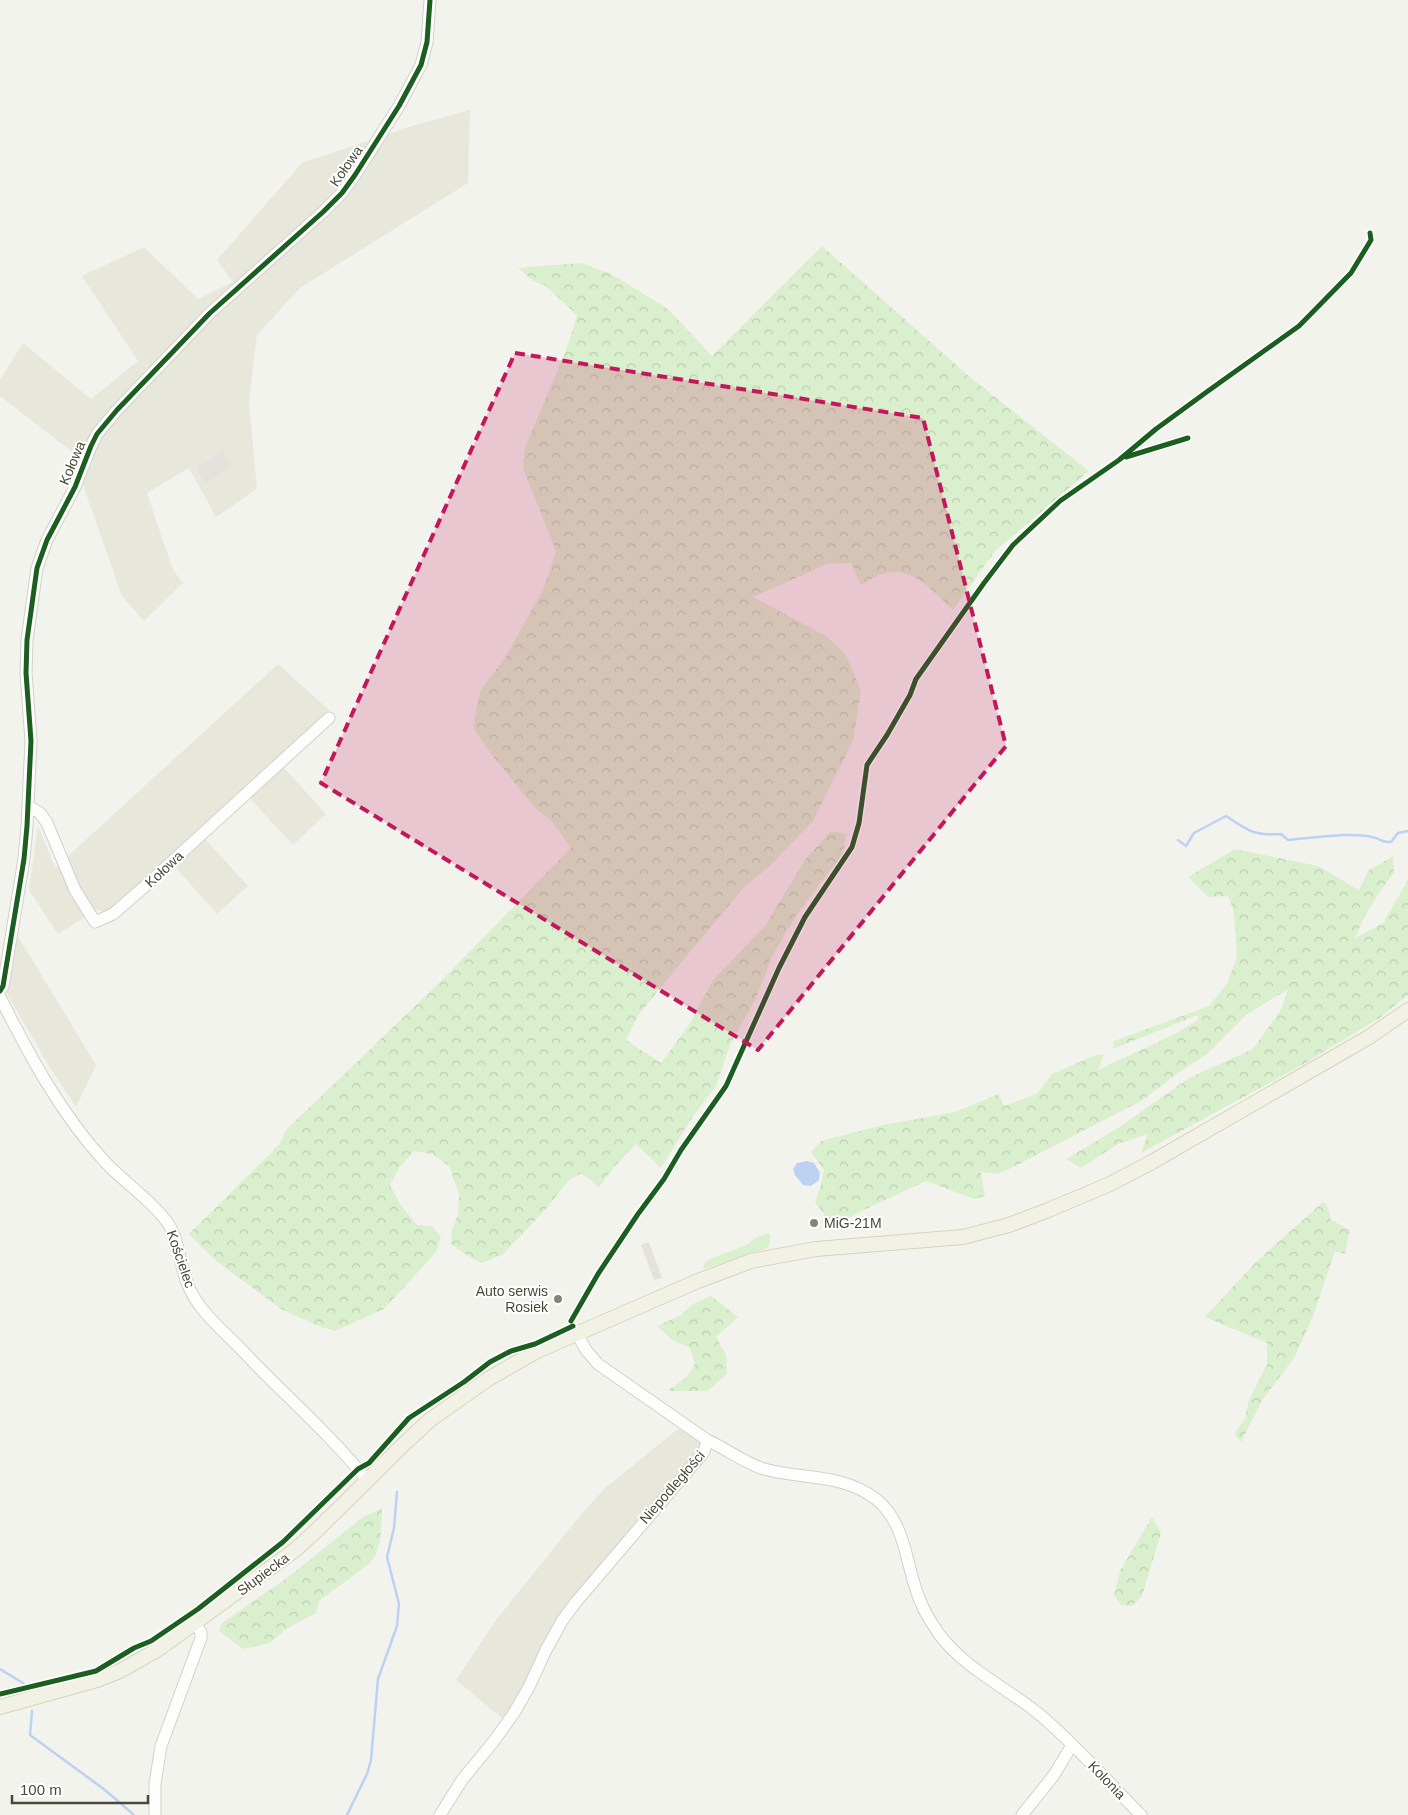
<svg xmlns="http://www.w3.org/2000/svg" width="1408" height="1815" font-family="Helvetica,sans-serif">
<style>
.residential{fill:#e7e7db}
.grass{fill:#daefcd}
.forest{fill:url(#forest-crowns)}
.parking{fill:#e3e2dc}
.water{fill:#bdd1f2}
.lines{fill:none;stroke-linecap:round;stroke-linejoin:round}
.stream{stroke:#bdd1f2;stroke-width:2.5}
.minor-casing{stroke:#d1d1cb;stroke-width:13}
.major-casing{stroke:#d6d4ba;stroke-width:16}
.minor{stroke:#fdfdfc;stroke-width:11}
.major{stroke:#f2f1e6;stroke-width:14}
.cycleway-casing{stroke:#fff;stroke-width:8}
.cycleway{stroke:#1b5e20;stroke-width:5}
.marked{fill:#c2185b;fill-opacity:0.2;stroke:#c2185b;stroke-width:4;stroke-dasharray:10 6;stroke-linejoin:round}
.poi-dot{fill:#868478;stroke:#fff;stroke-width:2}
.labels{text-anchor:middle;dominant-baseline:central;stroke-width:4;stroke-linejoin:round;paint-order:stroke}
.street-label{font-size:14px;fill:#4b4838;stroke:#fff}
.poi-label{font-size:14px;fill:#4b4838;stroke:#fff;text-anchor:start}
</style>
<defs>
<pattern id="forest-crowns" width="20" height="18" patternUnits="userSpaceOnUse" patternTransform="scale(1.25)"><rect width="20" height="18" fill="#daefcd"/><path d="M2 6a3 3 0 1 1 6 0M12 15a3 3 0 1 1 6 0" fill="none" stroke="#bdceb1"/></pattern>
</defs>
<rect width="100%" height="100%" fill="#f3f3ee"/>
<!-- residential -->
<path class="residential" d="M470,110L468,183L300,288L257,335L249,401L257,489L216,517L189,468L147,493L173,570L183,583L144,621L122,596L71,451L0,396V380L23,343L91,399L138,361L82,276L144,247L198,299L233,282L217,260L302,163L412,126Z
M278,664L329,710L276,759L326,814L293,845L242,790L197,830L248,886L217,914L167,858L108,912L96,910L58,934L29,890L38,826L55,868Z
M16,933L96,1065L76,1107L52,1071L7,994Z
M679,1428L702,1444L547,1643L503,1719L456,1680L496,1620L579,1517L604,1489Z"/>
<!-- grass -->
<path class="grass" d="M767,1233L770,1235C771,1241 770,1246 765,1249L703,1269L704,1264L708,1260L748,1244L754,1239Z"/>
<!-- forest -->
<path class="forest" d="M822,246L971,378L1089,471L995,551L953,610C931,590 912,563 879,575C873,577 867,582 861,585L851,563L827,564L753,597L826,636L846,655L861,690L853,741L813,821L769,867L746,885L674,971L637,1017L626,1040L661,1063L689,1025L713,980L765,926L805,860L831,831L846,834L843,854L801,908L772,956L756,998L730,1045L716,1086L691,1119L661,1168L636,1144L615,1166L599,1187L582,1173L569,1180L545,1210L503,1254L482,1263L469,1257L451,1244L452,1230L458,1215L459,1194L449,1166L432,1154L414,1151L399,1168L390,1185L400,1204L417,1225L432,1226L441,1237L436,1252L384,1309L335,1331L318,1326L281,1309L215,1260L189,1234L269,1155L280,1143L287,1129L437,985L571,848L550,819L536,809L492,755L473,727L480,691L505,658L544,588L556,551L523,468L525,447L563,358L573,330L577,315L546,286L533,281L518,268L581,263L611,274L668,309L712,356Z
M1235,849L1318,866L1359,890L1368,871L1393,856L1394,873C1378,893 1365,914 1355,938L1383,923L1408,880V995L1381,1017L1302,1065L1141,1153L1148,1134L1118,1144L1081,1168L1066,1159L1118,1128L1189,1078L1253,1049L1281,1010L1288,989L1246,1015L1207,1054L1175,1075L1143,1100L1009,1169L997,1174L981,1172L985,1196L974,1199L926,1181L853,1215L842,1229L827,1218L815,1202L820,1188L824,1170L811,1152L821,1141L883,1125L955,1112L999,1094L1004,1106L1037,1094L1052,1074L1096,1055L1104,1054L1098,1070L1175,1034L1199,1019L1198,1015L1113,1049L1114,1041L1209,1006L1227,984L1237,957L1234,912L1228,896L1208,897L1188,877Z
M1323,1202L1328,1207L1331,1220L1350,1230L1345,1254L1335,1251L1314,1314L1294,1358L1263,1399L1241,1442L1234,1434L1245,1419L1249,1400L1267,1365V1343L1205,1317L1255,1263Z
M711,1296L738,1317L716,1337L726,1355L727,1374L708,1391H667L687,1377L695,1364L690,1348L672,1340L657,1326L681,1315L693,1304Z
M382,1508C381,1527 383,1549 369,1564L319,1601L316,1613L286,1629L270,1643L243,1649L219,1631L222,1623L287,1578L363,1517Z
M1152,1517L1161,1533L1142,1596L1132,1606L1121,1605L1114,1596L1120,1571Z"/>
<!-- parking -->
<path class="parking" d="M224,451L232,467L205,483L196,468Z
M649,1242L662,1278L654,1280L641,1245Z"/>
<!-- water -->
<path class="water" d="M807,1161L814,1163L820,1173L819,1180L811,1186L803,1185L795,1175L793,1169L797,1163Z"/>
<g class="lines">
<!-- stream -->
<path class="stream" d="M1178,840L1186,846L1194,833L1226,816C1248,831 1255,836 1281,834L1288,840C1312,838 1349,832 1372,837C1380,838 1381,843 1391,842L1398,833L1408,831
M0,1669L23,1683L27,1690
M32,1711L30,1735L105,1790L134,1815
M347,1815L367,1774L371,1760L378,1679L397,1626L399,1604L387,1557L394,1528L397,1492"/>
<defs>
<path id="minor" d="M28,806L40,813L47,823L75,890L95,922L113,914L143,888L329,718
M0,991L3,986L24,859L27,826L31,741L26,673L27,640L37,568L47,540L75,487L91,446L97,434L117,410L210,313L323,212L342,193L355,175L399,106L421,65L427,42L430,0
M0,997C29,1055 61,1114 105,1162C125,1183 150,1199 167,1222C176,1234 177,1247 181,1261C184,1277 190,1293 200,1306C211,1321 226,1334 239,1347C281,1392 328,1432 367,1480
M577,1334L586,1350L598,1364L707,1440C727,1449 744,1463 764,1469C804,1480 841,1473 876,1499C909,1526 905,1570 922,1605C926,1615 933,1625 939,1634C965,1669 1006,1687 1039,1714C1076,1745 1107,1781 1141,1815
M155,1815V1784L161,1746L201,1638V1632L195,1624
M440,1815L462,1780L494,1741L514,1713L529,1687L546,1650L562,1621L576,1602L704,1452L707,1440
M1022,1815L1054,1775L1072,1745"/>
<path id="major" d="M0,1707L97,1680L120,1671L157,1650L295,1550L319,1528L406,1442L430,1420L488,1379L537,1351L698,1281L751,1261L816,1249L963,1237L1009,1225L1046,1211L1110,1184L1152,1162L1369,1037L1408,1010"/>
</defs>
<!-- minor casing -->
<use href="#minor" class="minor-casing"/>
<!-- major casing -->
<use href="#major" class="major-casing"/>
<!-- minor -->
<use href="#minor" class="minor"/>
<!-- major -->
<use href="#major" class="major"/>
<defs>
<path id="cycleway" d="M1126,457L1188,438
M0,991L3,986L24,859L27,826L31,741L26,673L27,640L37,568L47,540L75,487L91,446L97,434L117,410L210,313L323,212L342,193L355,175L399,106L421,65L427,42L430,0
M571,1321L598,1274L638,1214L664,1179L681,1150L726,1086L779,968L805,917L852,847L859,823L867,765L887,735L910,695L916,679L984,583L1013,545L1060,501L1119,460L1156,429L1208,391L1299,326L1351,273L1371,240L1370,233
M0,1694L96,1671L134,1648L151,1641L198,1609L283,1542L358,1469L369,1463L409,1418L464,1382L490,1362L511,1351L535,1344L573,1326"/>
</defs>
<!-- cycleway casing -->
<use href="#cycleway" class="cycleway-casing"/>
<!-- cycleway -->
<use href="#cycleway" class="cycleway"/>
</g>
<!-- marked area -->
<path class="marked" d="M515,353L923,418L1006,746L758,1050L321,783Z"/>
<!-- markers -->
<g class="poi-dot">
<circle cx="814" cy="1223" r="5"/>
<circle cx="558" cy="1299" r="5"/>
</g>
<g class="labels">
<!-- street labels -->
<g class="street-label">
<text transform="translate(346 166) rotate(-55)">Kołowa</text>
<text transform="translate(72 463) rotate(-67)">Kołowa</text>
<text transform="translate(164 869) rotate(-43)">Kołowa</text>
<text transform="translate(181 1259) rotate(71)">Kościelec</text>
<text transform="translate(672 1487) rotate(-49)">Niepodległości</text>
<text transform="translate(263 1574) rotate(-37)">Słupiecka</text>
<text transform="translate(1107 1780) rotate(46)">Kolonia</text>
</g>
<!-- poi labels -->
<g class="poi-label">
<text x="824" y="1223">MiG-21M</text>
<text x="548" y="1291" text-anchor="end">Auto serwis<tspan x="548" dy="16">Rosiek</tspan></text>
</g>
</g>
<!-- scale -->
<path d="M12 1795v8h136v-8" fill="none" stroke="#4b4838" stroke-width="2.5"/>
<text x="20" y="1795" font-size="15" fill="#4b4838" stroke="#ffffff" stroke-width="4" paint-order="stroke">100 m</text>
</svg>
